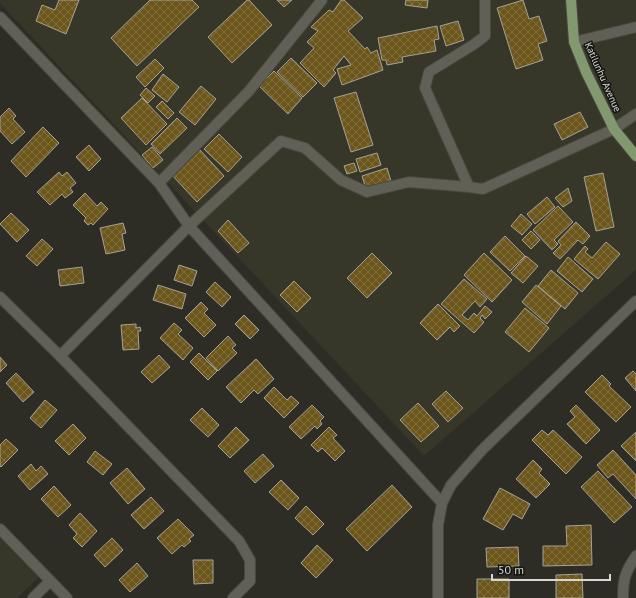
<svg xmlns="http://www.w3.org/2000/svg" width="636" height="598" font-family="'PT Sans',sans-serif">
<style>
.built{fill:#363729}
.building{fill:url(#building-cross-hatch);stroke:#a6a299}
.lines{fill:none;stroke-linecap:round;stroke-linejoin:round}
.minor-casing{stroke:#484841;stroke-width:12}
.major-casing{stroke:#484841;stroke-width:12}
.minor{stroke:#606057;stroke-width:10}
.major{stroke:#82986e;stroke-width:10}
.labels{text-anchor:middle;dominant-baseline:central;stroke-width:3;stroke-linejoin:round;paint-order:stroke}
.street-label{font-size:10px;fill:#d8d8d3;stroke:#151512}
</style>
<defs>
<pattern id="building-cross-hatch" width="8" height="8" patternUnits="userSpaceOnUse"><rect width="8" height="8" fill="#6c561b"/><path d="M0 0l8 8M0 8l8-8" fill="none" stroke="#806e3b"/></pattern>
</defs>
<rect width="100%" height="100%" fill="#2d2d25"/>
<!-- built -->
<path class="built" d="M0,0H636V270L424,456L0,3Z
M0,538L40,576L17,598H0Z"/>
<!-- building -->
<path class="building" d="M59,0H79L66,34L36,21L42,5L55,10Z
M150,0H192L199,7L137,66L111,38Z
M247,0H249L272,25L232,63L208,37Z
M277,0H292L284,7Z
M341,0H344L363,18L348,31L365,49L367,47L371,53L377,50L383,70L342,85L337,69L351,65L344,56L333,70L336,73L324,87L300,63L314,48L307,42L318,31L311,27L329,10L333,12Z
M406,0H428L427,8L405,5Z
M523,0L529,19L539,16L547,41L538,44L543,60L516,69L497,8Z
M458,21L464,40L446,46L440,26Z
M437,26L439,39L434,40L436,51L402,57L403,62L387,65L386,60H382L378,38Z
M291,58L317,83L303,97L277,72Z
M155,59L164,68L145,87L136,77Z
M274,71L302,98L288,114L259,86Z
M163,74L179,87L167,102L152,90Z
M201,86L216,99L195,125L179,112Z
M146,88L155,96L148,103L140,95Z
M356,92L373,145L351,152L334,98Z
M142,98L167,124L146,145L121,118Z
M162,101L174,113L168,119L156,107Z
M9,108L16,116L13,119L25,132L12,144L0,131V117Z
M580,112L588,127L562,140L554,124Z
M177,118L187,128L160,154L151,144Z
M43,127L59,143L26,177L11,161Z
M219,134L242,157L228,172L204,149Z
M89,145L101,159L89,171L76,157Z
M152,147L163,160L153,168L142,155Z
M199,149L224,176L197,202L171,174Z
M377,153L381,165L360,172L356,159Z
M354,163L357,171L347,174L344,166Z
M387,168L391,181L366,189L362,176Z
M59,172L62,176L67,172L76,183L70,188L73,192L65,198L62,194L50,205L37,192Z
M603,173L614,227L596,231L584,177Z
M568,188L572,201L563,207L555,198Z
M85,193L97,206L101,202L108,209L93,225L91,223L88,225L84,221L86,218L73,205Z
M547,197L555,207L535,224L527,214Z
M558,206L573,222L554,240L558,244L552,250L533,230Z
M11,213L29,230L17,242L0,224Z
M521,214L532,224L522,235L511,226Z
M228,220L249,243L238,253L218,231Z
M576,222L590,236L583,244L578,240L560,259L553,253L561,245L558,241Z
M123,223L126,233L122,234L125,250L106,254L100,228Z
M531,231L540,240L531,249L522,240Z
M505,236L525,256L510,271L490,252Z
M42,239L53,249L37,266L26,256Z
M606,242L620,254L598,279L574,259L585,246L588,249L585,252L592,258Z
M372,253L392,273L367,298L347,278Z
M484,253L512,280L492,302L464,275Z
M526,256L538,266L523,283L511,273Z
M568,257L593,279L582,292L557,271Z
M179,265L197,271L192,286L174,280Z
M82,267L84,283L60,286L58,270Z
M551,270L578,293L565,309L538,286Z
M464,279L487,299L480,307L475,301L462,315L468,320L474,313L477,316L485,306L492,312L485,319L482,315L480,318L484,322L474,333L441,304Z
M294,281L311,298L297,312L280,295Z
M215,282L231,297L222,307L206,292Z
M158,285L186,294L182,309L153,300Z
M536,285L561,306L547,324L522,302Z
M201,302L208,309L204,313L216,325L204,337L185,318Z
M438,304L460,326L454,332L450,327L437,340L420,323Z
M525,308L549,328L529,352L505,332Z
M244,315L259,330L250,339L235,324Z
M174,323L182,330L178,334L193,348L183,360L160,338Z
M136,324V328L140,327L141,331H138L139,349L123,350L121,325Z
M228,336L236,345L232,348L237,353L218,371L206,358Z
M199,353L217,371L208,380L190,362Z
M159,355L170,367L152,383L141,372Z
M0,357L7,365L0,372Z
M256,359L274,379L258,394L254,390L241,403L226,387Z
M633,371L636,374V391L625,378Z
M16,373L34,392L23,402L6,383Z
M602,375L611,384L609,386L631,407L616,422L585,392Z
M274,387L287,400L291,396L299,403L284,418L264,398Z
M446,391L463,408L448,422L432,404Z
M45,400L57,410L41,428L30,418Z
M418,403L439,426L421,442L400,420Z
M312,405L324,417L320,421L322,424L317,429L315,426L301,439L289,427Z
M576,405L600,430L586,444L567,424L575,417L570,411Z
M202,408L219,425L208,437L190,420Z
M73,424L86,438L69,455L55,441Z
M236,427L249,440L230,458L218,446Z
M329,427L337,435L333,438L345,451L335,461L322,448L318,452L311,445Z
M542,430L548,435L553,430L582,457L566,474L532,440Z
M636,432V461L621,446Z
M6,439L18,450L1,467L0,466V445Z
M613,450L636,475V499L613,474L608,478L597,465Z
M95,451L112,464L103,475L87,462Z
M263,454L274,466L255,483L244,471Z
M533,460L542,469L539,473L550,484L536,498L516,479Z
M31,464L36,471L41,466L48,474L30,490L18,476Z
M127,468L145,489L128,504L110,483Z
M598,471L632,507L614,523L581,487Z
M281,480L299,498L288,510L269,492Z
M392,485L412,507L367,551L346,529Z
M54,486L71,505L58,517L41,499Z
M500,488L530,504L522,519L513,514L503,530L483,519Z
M151,497L164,511L144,529L131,515Z
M306,506L324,524L313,535L295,518Z
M80,513L97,531L82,547L73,538L77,534L69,525Z
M178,519L194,535L189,539L191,541L184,547L182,545L172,554L157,538Z
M591,525L592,565L543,566V546H567L566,526Z
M112,538L123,550L105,567L94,555Z
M317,545L333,560L316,578L301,563Z
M518,547L519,566L487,567L486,548Z
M193,560H213V583L194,584Z
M137,563L148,576L130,592L119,580Z
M582,574L583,598H556V575Z
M477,579H509V598H477Z"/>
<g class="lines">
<defs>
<path id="minor" d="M485,0V36L473,45L429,72L425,88L469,187L483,189L614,129L636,114
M0,17L159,183L189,226L442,503
M574,42L636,27
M159,183L249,91L322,0
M0,297L60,356L239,541L250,560V581L233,598
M60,356L189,226L281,141L305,148L341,180L367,192L409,182L469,187
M0,529L67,598
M33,598L50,581
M438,598V525L442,503L451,485L482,450L636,301
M623,598C623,579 625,572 636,556"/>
<path id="major" d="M571,0L574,42L586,72L614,129L636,156"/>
</defs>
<!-- minor casing -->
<use href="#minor" class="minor-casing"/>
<!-- major casing -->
<use href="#major" class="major-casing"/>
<!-- minor -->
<use href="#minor" class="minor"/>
<!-- major -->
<use href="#major" class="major"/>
</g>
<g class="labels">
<!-- street labels -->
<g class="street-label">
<text transform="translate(603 77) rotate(66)">Katilunhu Avenue</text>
</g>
</g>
<!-- scale -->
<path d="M492 574v6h118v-6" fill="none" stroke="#d8d8d3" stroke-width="2"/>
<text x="498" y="574" font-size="12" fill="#d8d8d3" stroke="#151512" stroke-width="3" paint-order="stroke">50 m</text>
</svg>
